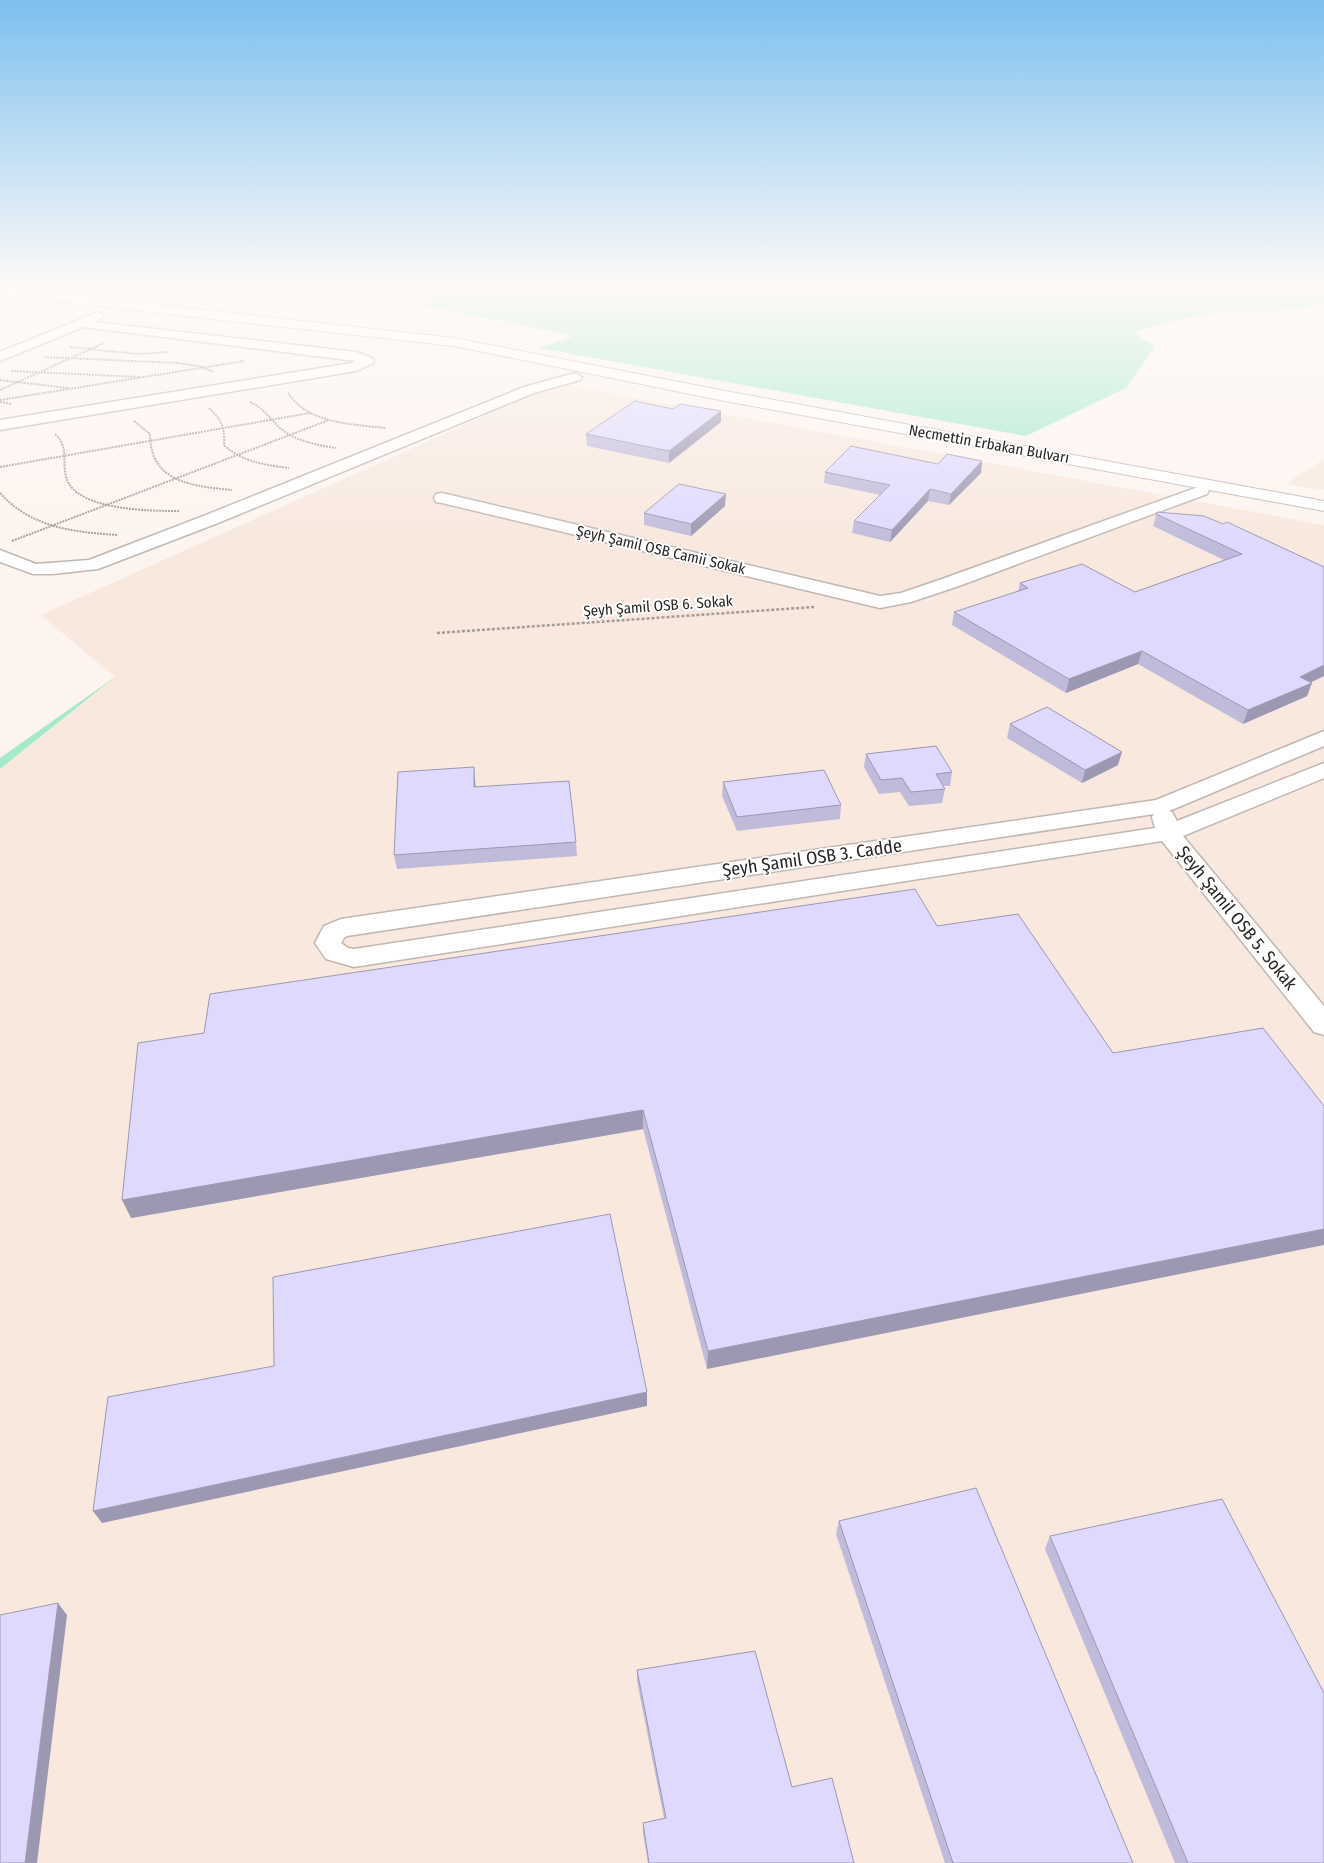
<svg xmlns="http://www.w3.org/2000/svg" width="1324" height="1863" font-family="'Fira Sans Condensed',sans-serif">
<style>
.built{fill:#f8e8de}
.green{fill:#a4eac9}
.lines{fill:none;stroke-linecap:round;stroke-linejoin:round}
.street-casing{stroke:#bfb7b2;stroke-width:3}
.primary-casing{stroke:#bfb7b2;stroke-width:2}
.path-far1{stroke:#a39c99;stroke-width:2;stroke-dasharray:2 1;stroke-linecap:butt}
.path{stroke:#a39c99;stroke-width:2.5;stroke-dasharray:3 2;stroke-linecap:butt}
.street{fill:#fff;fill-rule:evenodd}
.primary{fill:#fff;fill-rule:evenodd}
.wall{fill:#c0bbda}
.shaded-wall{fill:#9c98b2}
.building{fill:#dfd9fe;stroke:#9c98b2}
.labels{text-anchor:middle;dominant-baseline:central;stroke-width:4;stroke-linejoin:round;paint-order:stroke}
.far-street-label{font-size:15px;fill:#292624;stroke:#fff}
.street-label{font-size:18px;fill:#292624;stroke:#fff}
</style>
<rect width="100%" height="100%" fill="#fdf4ef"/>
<!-- built -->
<path class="built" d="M558,383L1324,525V1863H0V769L115,677L41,615Z
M1324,459V490L1286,484Z"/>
<!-- green -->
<path class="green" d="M427,287H1324V304L1290,310L1217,313L1173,321L1133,333L1155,346L1126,388L1026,436L539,348L574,336L425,306Z
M115,677L0,769V758Z"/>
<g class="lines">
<defs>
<path id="street" d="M98,312L104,316L96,322L104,323L356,352L372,358L374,361L372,364L356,371L0,430V420L352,363L356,361L83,327L0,361V352Z
M575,373L582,377L580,380L534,393L218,523L98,569L53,574H33L0,562V550L36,564L89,560L206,515L524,387Z
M1201,486L1207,488L1209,491L1207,494L956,587L911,602L880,608L442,503L436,502L434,498L436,494L442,493L880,596L901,593L942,579Z
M1324,731V746L1169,811L1172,812L1177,821L1324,763V778L1183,836L1324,1006V1035L1314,1032L1162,841L354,967L326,959L315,943L324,926L341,919L1156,800ZM1154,814L1152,817L1155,828L354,949L348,948L341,943L344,938L347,936Z"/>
<path id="primary" d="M0,287L454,338L725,391L1324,501V511L725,401L454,346L0,295Z"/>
</defs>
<!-- street casing -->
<use href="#street" class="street-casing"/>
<!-- primary casing -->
<use href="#primary" class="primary-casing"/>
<!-- path-far1 -->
<path class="path-far1" d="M70,347L138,354L168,352
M44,357L178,363L198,366L214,372
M11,371L139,377
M0,380L69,388
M0,390L104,343
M288,393C308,424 352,424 386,428
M0,400L244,361
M0,402L12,404
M250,402C264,408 269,418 280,428C295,441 317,445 336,448
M209,408C222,420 225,428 224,445C242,462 265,465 289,468
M134,421L150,434C150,483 193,486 232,490
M55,434C69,447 62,461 66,477C75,511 152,511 179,511
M0,467L310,413
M0,493C32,528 73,532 118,535
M12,541L329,420"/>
<!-- path -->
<path class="path" d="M437,633L814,607"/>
<!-- street -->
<use href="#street" class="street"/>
<!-- primary -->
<use href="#primary" class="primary"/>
</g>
<!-- wall -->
<path class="wall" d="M673,409L721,411V422L669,463L587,446L586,434Z
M982,461L981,473L949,505L928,501L890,542L852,533L854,521L880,495L824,483L825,472L938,464Z
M725,506L691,536L644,525V513Z
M1157,512L1324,567V676L1310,682L1307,696L1243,724L1138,664L1066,693L952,625L954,612L1018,591L1020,583L1135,592L1224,560L1153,526Z
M1010,724L1118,765L1082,783L1007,738Z
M866,754L952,772L950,786H943L945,789L942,803L909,806L900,792L879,794L864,767Z
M475,781L476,787L576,842L577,856L397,869L394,855Z
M723,782L841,805L840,819L737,831L722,796Z
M915,889L707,1369L643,1129L131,1218L204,1033Z
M839,1521L1133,1863H945L836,1534Z
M1050,1536L1324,1863H1175L1045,1549Z
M637,1670L792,1787L854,1863H648L643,1833V1823L664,1818L637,1681Z"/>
<!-- shaded-wall -->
<path class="shaded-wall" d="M721,411V422L669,463V451Z
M982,461L981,473L949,505L951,494Z
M930,489L928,501L890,542L892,530Z
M726,494L725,506L691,536V524Z
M1142,651L1138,664L1066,693L1069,679Z
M1324,665V676L1295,690L1300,677Z
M1312,683L1307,696L1243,724L1248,710Z
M1122,752L1118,765L1082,783L1085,770Z
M474,767L475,781L476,801L474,787Z
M643,1110V1129L131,1218L122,1200Z
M1324,1229V1245L707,1369L708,1351Z
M647,1392V1406L102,1523L93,1511Z
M58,1603L67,1615L37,1863H25Z"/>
<!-- building -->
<path class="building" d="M635,401L673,409L680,404L721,411L669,451L586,434Z
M851,446L938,464L947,454L982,461L951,494L930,489L892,530L854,521L890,485L825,472Z
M679,484L726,494L691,524L644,513Z
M1157,512L1204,516L1223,524L1227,522L1324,567V665L1300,677L1312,683L1248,710L1142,651L1069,679L954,612L1028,588L1020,583L1082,564L1135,592L1242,554L1156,514Z
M1047,707L1122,752L1085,770L1010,724Z
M936,746L952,772L936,774L945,789L911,792L902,778L881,780L866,754Z
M474,767V787L569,781L576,842L394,855L398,772Z
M824,770L841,805L737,817L723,782Z
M915,889L937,926L1018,914L1113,1053L1263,1028L1324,1106V1229L708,1351L643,1110L122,1200L138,1043L204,1033L210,994Z
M610,1214L647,1392L93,1511L108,1397L274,1366L273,1277Z
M976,1488L1133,1863H953L839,1521Z
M1222,1499L1324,1693V1863H1188L1050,1536Z
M58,1603L25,1863H0V1615Z
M755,1651L792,1787L832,1778L854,1863H649L643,1823L666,1818L637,1670Z"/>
<!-- sky -->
<linearGradient id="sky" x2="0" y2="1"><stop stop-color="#7dc0ef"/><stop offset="0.52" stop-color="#fefaf8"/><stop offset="1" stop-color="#fefaf8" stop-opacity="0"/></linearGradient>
<rect width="1324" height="548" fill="url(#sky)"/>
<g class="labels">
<!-- far-street labels -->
<g class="far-street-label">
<text transform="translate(989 444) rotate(10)">Necmettin Erbakan Bulvarı</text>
<text transform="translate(661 550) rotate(13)">Şeyh Şamil OSB Camii Sokak</text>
<text transform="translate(658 606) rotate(-4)">Şeyh Şamil OSB 6. Sokak</text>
</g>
<!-- street labels -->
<g class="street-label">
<text transform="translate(812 858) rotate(-8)">Şeyh Şamil OSB 3. Cadde</text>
<text transform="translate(1237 918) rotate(51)">Şeyh Şamil OSB 5. Sokak</text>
</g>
</g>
</svg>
